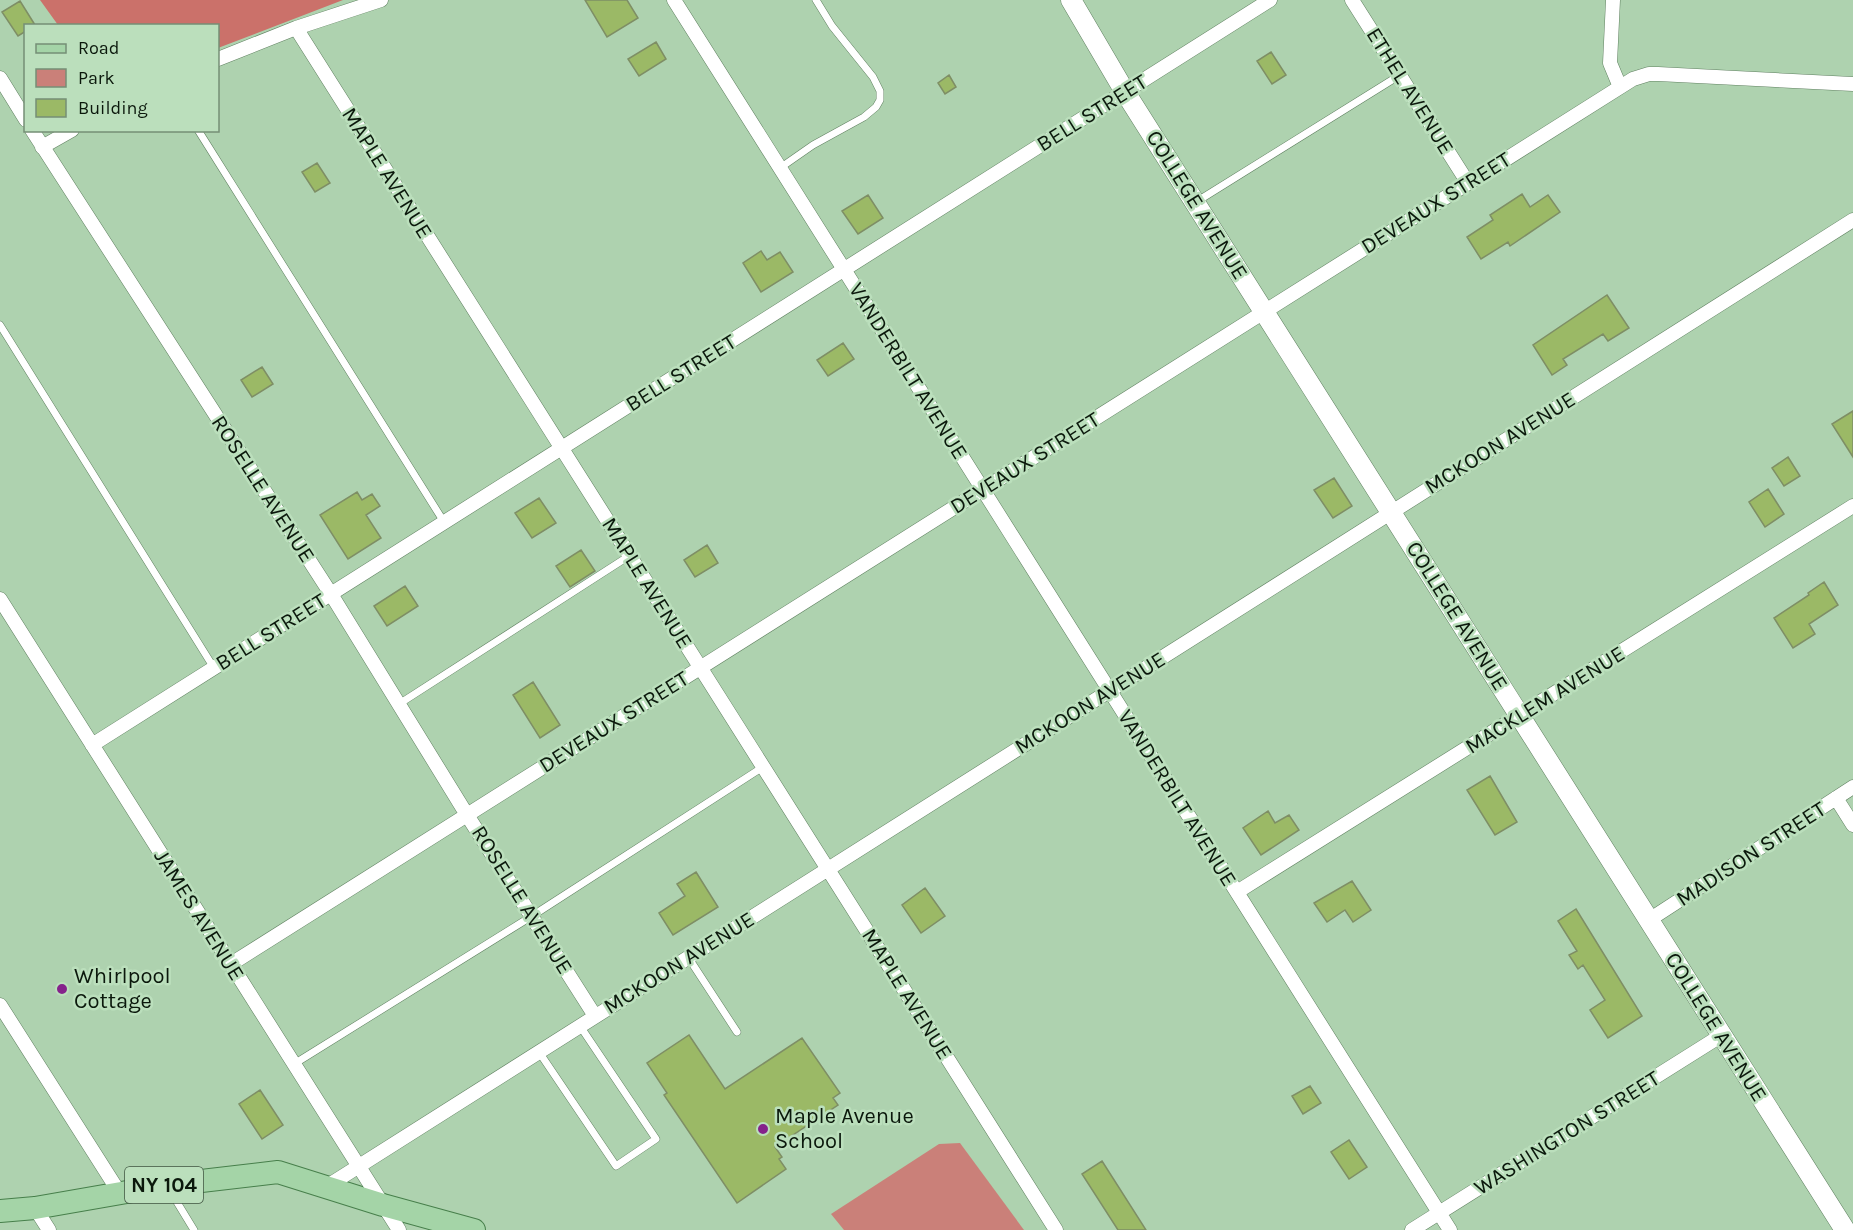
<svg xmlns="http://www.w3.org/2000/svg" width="1853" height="1230" font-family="Karla,sans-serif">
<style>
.green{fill:#ca8079}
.forest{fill:#cb716a}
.building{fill:#9bb966;stroke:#7e8e65;stroke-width:1.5}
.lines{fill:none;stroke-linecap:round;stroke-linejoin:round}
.lane-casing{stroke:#608161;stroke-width:8}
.street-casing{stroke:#608161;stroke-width:15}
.secondary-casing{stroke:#608161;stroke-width:21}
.primary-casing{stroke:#477f4b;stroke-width:24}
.lane{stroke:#fff;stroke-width:7}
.street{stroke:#fff;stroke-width:14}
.secondary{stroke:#fff;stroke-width:20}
.primary{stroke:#a4d4a7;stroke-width:22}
.poi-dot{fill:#85228b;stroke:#bbdfbc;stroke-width:2}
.labels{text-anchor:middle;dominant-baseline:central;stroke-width:5;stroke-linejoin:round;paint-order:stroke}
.shield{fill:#bbdfbc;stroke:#405441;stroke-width:1.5}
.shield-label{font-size:21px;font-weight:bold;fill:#0b180c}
.street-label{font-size:22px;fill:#0b180c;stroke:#bbdfbc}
.poi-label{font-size:22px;fill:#0b180c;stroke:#bbdfbc;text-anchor:start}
</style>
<rect width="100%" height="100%" fill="#aed2af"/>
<!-- green -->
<path class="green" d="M960,1143L1024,1230H844L831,1214L939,1144Z"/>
<!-- forest -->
<path class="forest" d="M40,0H343L218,48V26L58,25Z"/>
<!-- building -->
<path class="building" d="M585,0H627L638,18L607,37Z
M20,1L35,25L26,26V31L18,36L2,12Z
M656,42L666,59L639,76L628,59Z
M1271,52L1286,75L1272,84L1257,61Z
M949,75L956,87L945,94L938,83Z
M317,163L330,183L315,192L302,172Z
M1522,194L1530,207L1548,195L1560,212L1510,246L1508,242L1481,259L1467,237L1493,220L1490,215Z
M868,195L883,218L858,234L842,211Z
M761,251L767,260L780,252L793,272L761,292L743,263Z
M1607,295L1629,328L1608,341L1603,334L1563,359L1567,365L1552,375L1533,345Z
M843,343L854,359L828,376L817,360Z
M262,367L273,384L252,397L241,380Z
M1853,411V457L1832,424Z
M1788,457L1800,476L1784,486L1772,468Z
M1334,478L1352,506L1333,518L1314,490Z
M1768,489L1784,514L1765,527L1749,502Z
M357,492L362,500L372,494L380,506L366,515L381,538L348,559L320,515Z
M539,498L556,523L532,538L515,513Z
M707,545L718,563L695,577L684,560Z
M581,550L595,571L570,587L556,566Z
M1824,582L1838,605L1809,624L1815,634L1793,648L1774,618L1809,595L1808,593Z
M405,586L418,606L387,626L374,606Z
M533,682L560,725L540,738L513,695Z
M1490,776L1517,822L1495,835L1467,790Z
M1268,811L1275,823L1289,815L1299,830L1261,855L1243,828Z
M696,872L718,907L673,935L659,913L685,896L677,884Z
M1352,881L1371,910L1353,922L1345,910L1327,922L1314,903Z
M925,888L945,916L921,933L902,905Z
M1576,909L1642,1016L1608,1038L1590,1010L1605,1000L1583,965L1578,969L1569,955L1577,951L1558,921Z
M689,1035L725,1089L802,1038L840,1093L833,1098L838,1105L775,1147L782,1157L779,1159L786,1169L737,1203L664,1095L667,1093L647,1063Z
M1310,1086L1321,1103L1303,1114L1292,1096Z
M260,1090L283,1125L262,1139L239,1104Z
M1349,1140L1367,1167L1349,1179L1331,1152Z
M1102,1161L1146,1230H1118L1082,1174Z"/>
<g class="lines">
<defs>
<path id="lane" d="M198,130L444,522
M780,168L813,145L864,117L876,107L880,100V91L873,77L832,26L816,0
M1196,202L1400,75
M0,325L214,668
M399,704L629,556
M688,957L737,1032
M539,1052L616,1166L656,1139L580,1026
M294,1064L532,916L763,767
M169,1189L194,1230"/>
<path id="street" d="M674,0L1450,1230
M1352,0L1468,183
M1613,0L1610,63L1620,87
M296,28L1056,1230
M218,59L296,28L381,0
M0,78L26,120
M32,130L331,594L467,815L595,1016
M42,147L72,130
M0,599L399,1230
M92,745L1270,0
M1836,798L1853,825
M1237,892L1853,506
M1649,920L1853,787
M231,964L1633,79L1649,74H1658L1853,84
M0,1005L119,1192
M326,1187L1853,220
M35,1208L49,1230
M1412,1230L1722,1035"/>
<path id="secondary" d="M1071,0L1125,92L1845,1230"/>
<path id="primary" d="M0,1211L35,1208L167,1185L278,1172L383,1205L474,1230"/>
</defs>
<!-- lane casing -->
<use href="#lane" class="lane-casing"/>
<!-- street casing -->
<use href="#street" class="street-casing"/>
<!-- secondary casing -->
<use href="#secondary" class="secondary-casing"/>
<!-- primary casing -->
<use href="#primary" class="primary-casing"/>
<!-- lane -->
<use href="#lane" class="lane"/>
<!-- street -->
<use href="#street" class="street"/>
<!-- secondary -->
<use href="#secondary" class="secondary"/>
<!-- primary -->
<use href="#primary" class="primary"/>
</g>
<!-- markers -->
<g class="poi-dot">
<circle cx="62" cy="989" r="6"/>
<circle cx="763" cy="1129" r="6"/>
</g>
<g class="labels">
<!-- shield labels -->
<rect class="shield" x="125" y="1167" width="78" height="36" rx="4.5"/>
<g class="shield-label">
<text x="164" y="1185">NY 104</text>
</g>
<!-- street labels -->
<g class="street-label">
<text transform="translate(1410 91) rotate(58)">ETHEL AVENUE</text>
<text transform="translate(1092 113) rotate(-32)">BELL STREET</text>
<text transform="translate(387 173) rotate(58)">MAPLE AVENUE</text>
<text transform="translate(1436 203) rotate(-32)">DEVEAUX STREET</text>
<text transform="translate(1197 205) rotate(58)">COLLEGE AVENUE</text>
<text transform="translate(908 371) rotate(58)">VANDERBILT AVENUE</text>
<text transform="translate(681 373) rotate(-32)">BELL STREET</text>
<text transform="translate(1500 443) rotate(-32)">MCKOON AVENUE</text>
<text transform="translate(1025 463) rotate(-32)">DEVEAUX STREET</text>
<text transform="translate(263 489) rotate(57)">ROSELLE AVENUE</text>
<text transform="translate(647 583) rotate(58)">MAPLE AVENUE</text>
<text transform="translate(1457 616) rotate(58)">COLLEGE AVENUE</text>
<text transform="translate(271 632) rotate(-32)">BELL STREET</text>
<text transform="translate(1545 700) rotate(-32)">MACKLEM AVENUE</text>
<text transform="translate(1090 703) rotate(-32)">MCKOON AVENUE</text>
<text transform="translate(614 722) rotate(-32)">DEVEAUX STREET</text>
<text transform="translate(1177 798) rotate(58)">VANDERBILT AVENUE</text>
<text transform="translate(1751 854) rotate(-33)">MADISON STREET</text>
<text transform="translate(522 900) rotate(58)">ROSELLE AVENUE</text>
<text transform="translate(199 915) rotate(58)">JAMES AVENUE</text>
<text transform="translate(679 963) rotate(-32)">MCKOON AVENUE</text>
<text transform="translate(907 994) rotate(58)">MAPLE AVENUE</text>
<text transform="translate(1716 1027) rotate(58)">COLLEGE AVENUE</text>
<text transform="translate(1567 1133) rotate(-32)">WASHINGTON STREET</text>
</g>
<!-- poi labels -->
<g class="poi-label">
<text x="74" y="976">Whirlpool<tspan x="74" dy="25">Cottage</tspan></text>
<text x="775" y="1116">Maple Avenue<tspan x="775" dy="25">School</tspan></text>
</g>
</g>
<!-- legend -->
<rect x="24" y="24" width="195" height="108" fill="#bbdfbc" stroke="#758f76" stroke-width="1.5"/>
<rect x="36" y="44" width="30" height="9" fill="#a4d4a7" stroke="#758f76" stroke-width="1.5"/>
<text x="78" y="54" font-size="18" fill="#0b180c">Road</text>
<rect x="36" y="69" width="30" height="18" fill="#ca8079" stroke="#758f76" stroke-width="1.5"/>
<text x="78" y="84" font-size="18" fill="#0b180c">Park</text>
<rect x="36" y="99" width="30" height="18" fill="#9bb966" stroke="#758f76" stroke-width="1.5"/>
<text x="78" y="114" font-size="18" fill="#0b180c">Building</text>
</svg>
